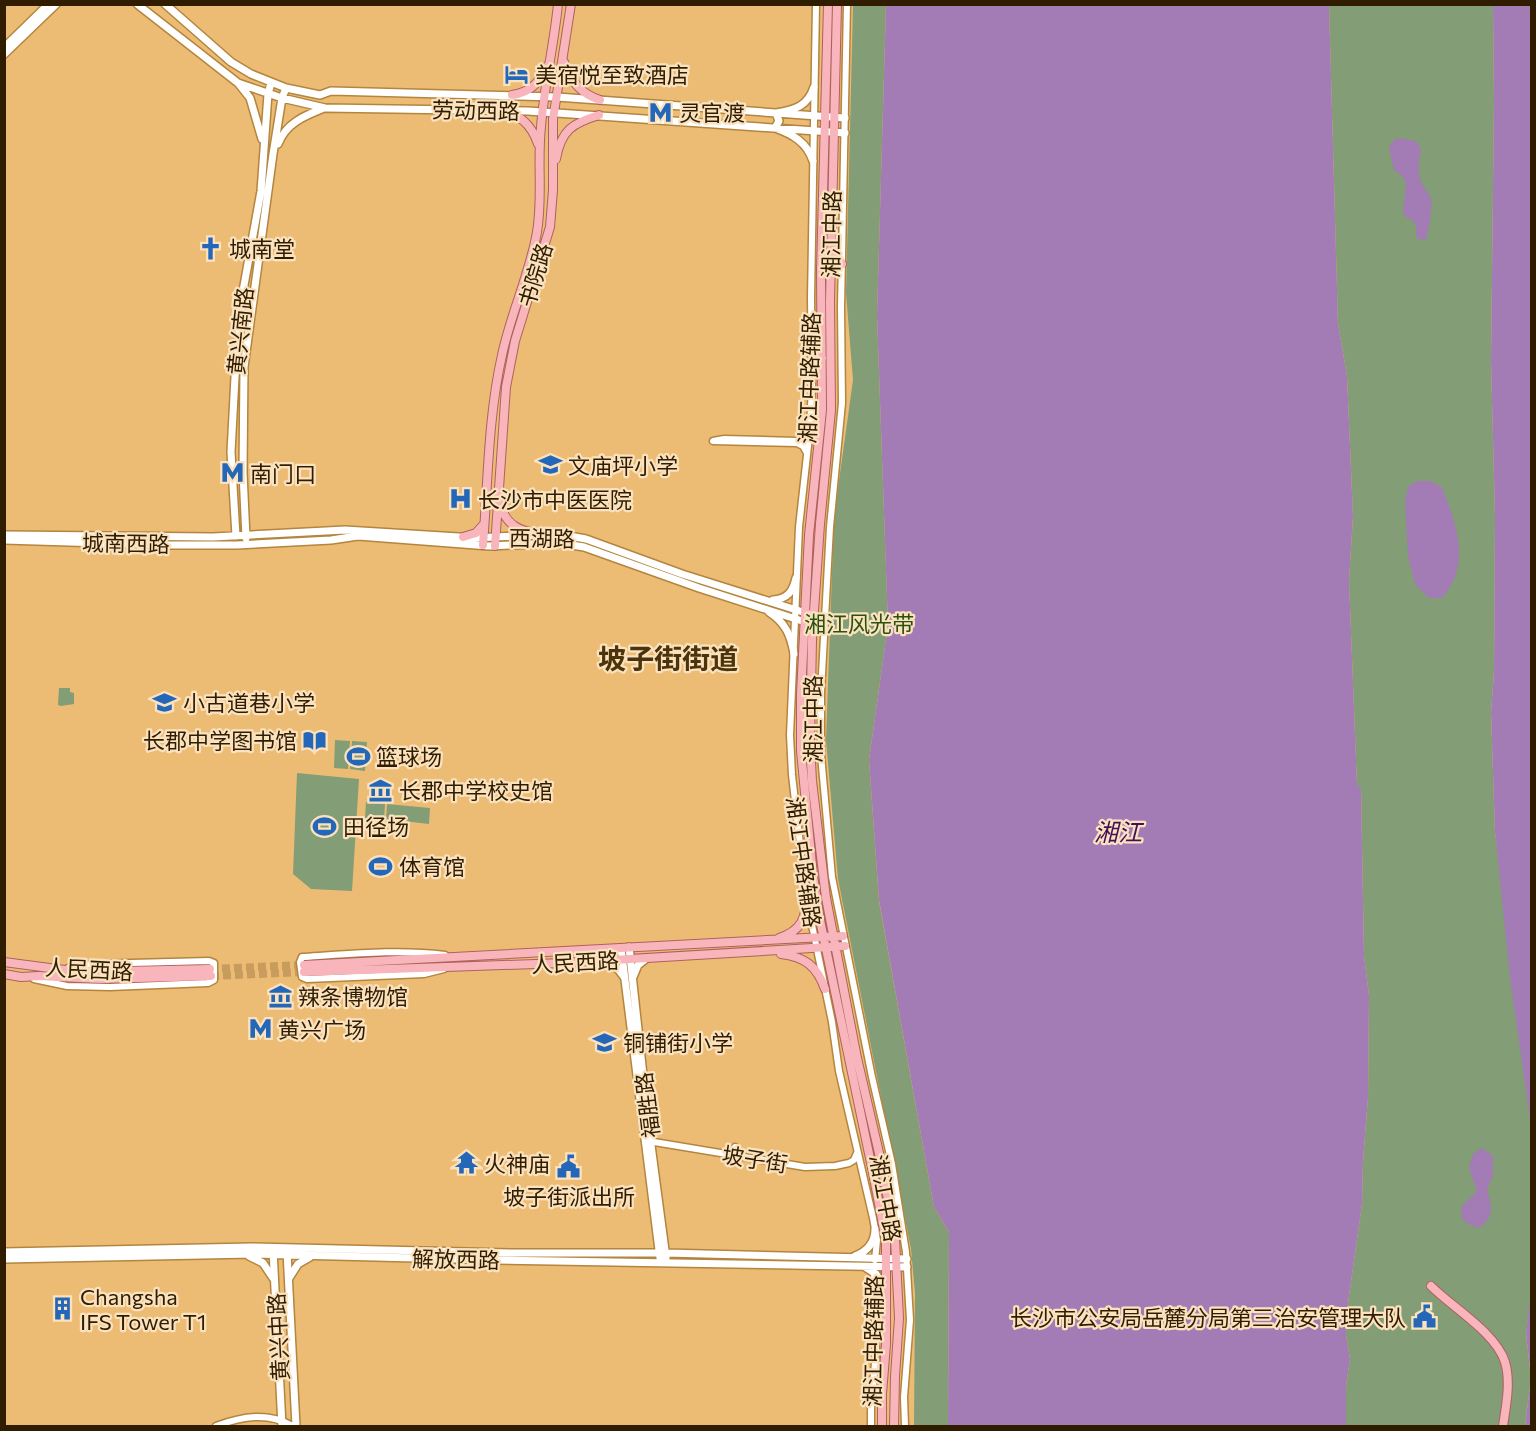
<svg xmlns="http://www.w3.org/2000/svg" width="1536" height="1431" font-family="Commissioner,'Noto Sans SC',sans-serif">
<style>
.green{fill:#839d76}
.water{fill:#a37bb5}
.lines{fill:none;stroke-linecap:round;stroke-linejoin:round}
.primary-tunnel{stroke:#c79c5d;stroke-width:8;stroke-dasharray:8 4;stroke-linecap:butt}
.tertiary-casing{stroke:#b4853d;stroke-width:9}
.secondary-casing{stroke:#b4853d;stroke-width:10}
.primary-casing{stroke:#af615d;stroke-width:10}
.tertiary{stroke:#fff;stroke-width:6}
.secondary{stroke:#fff;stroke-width:7}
.primary{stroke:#f8b6bc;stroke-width:8}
.labels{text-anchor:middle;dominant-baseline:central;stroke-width:4.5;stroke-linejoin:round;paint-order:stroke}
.poi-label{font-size:22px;fill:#301d00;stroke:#fbe2bf;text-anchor:start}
.street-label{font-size:22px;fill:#301d00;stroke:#fbe2bf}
.park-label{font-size:22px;fill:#2a5010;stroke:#fbe2bf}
.water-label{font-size:24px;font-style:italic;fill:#450f57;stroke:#fbe2bf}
.district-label{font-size:28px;font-weight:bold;fill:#4b330b;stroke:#fbe2bf}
</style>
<rect width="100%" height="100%" fill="#edbc74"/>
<!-- green -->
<path class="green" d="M853,5H886L877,316L888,625L869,760L879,901L934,1207L949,1232L948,1426H914L915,1293L911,1249L838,879L826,740L834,517L853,380L846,293Z
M1329,5H1493L1494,100L1491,361L1495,516L1494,672L1491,712L1495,832L1532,1125V1293L1526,1333L1531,1378L1525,1426H1346V1386L1350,1359L1346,1335L1347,1310L1362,1204L1363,1161L1368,1097L1369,996L1364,955L1361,788L1357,786L1349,581L1353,516L1347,376L1338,324Z
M59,688H70V692L74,693V704L61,706L58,705Z
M335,740L350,741L348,769L334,768Z
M352,741L367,742L365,771L350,769Z
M297,773L359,779L352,891L311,889L293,874Z
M366,802L385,804L384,820L365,818Z
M387,804L430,808L429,824L386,819Z"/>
<!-- water -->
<path class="water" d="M886,5H1329L1338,324L1347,376L1353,516L1349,581L1357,785L1361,788L1364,955L1369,996L1368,1097L1363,1161L1362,1204L1347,1310L1346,1335L1350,1359L1346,1386V1426H948L949,1232L934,1207L879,900L869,760L888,625L877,316Z
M1493,5H1532L1531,1125L1510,978L1495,832L1491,712L1494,672L1495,516L1491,361L1494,100Z
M1396,138L1416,141L1421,149C1420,158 1417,168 1420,178C1422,187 1429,192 1431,199C1433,205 1428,237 1425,241L1416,237V225L1412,220L1404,216C1400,195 1416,182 1394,170L1389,147Z
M1418,481H1430L1442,487C1456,524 1472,564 1442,598H1429L1415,584L1408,555L1405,502L1408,487Z
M1482,1148L1493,1156V1175L1487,1190C1492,1206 1495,1218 1478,1228L1466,1223L1461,1216L1462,1206L1477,1191L1469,1168L1473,1154Z
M1531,1293L1532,1426H1525L1531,1378L1526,1333Z"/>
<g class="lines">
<!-- primary-tunnel -->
<path class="primary-tunnel" d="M210,969L304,965
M211,976L304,972"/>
<defs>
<path id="tertiary" d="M816,4L811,298L812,385L810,428L799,527L790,735L792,775L806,896L832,1022L839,1071L873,1218L877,1240L875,1260
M847,4L841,307L842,403L830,527L821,692V755L832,877L872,1077L892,1164L906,1252L910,1320L904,1397L905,1426
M4,47L48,4
M4,55L57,4
M807,453L803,446L797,443L713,441L724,439L796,441L804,438L809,431
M444,969L424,974L307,979L302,977L300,962L302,957H305C351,954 399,949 445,955
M34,979L67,986L110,987L208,983L214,980V963L209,961L92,964L68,968
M648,1141L805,1167L835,1166L849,1163L854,1160L857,1153
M735,1147L736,1152L741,1156
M216,1426C243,1416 268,1412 293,1426
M871,1426V1408L876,1351L874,1271"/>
<path id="secondary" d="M137,4L238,83L282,98L325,108L528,111L845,133
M165,4L231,62L251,74L286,88L320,95L331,91L557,97L845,118
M239,84L250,98L262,139
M278,144C286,123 304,116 324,108
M813,161C807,142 792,134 775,128L779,121L776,113C795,110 808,106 814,87
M4,535L213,537L345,530L475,538L558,534L586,539L682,574L825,619
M236,536L231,452L235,377L243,291L261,191L268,94L271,83
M246,538L243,473L244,367L273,154L282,98L286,88
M4,540L166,545H237L331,540L358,536L489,546L559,543L584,547L699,588L824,628
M773,600C787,599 793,592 796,578
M769,612C786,623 791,636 794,654
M629,947L649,1130L666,1258
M621,948L660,1258
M602,961L618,969L624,977
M633,977L638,965L647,958
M273,1250L282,1426
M4,1252L252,1247L513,1253H666L907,1259
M287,1252L296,1426
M249,1256L263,1263L273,1278
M855,1256C868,1251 875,1242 875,1229
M4,1259L252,1254L496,1260L907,1267
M865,1267L876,1274L885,1289
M289,1278L298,1264L310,1257"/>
<path id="primary" d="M828,4L821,270L822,410L809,535L801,694V751L813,876L820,920L872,1168L886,1240V1344L882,1394V1426
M837,4L830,301L831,410L820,524L812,640L810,742L812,781L826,898L857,1058L882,1166L895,1239L899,1318L895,1376L894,1426
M564,62C570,81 581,94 600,100
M512,95C532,92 539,82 548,65
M498,110C519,114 531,123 538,144
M556,159C561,130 573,123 599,115
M831,244L842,264
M812,341L822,358
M500,503C505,525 520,532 541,534
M463,537L476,533L484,524
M483,545C488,482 488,417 502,355C511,313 530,273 537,232C543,197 537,162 541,127C544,86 554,45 558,4
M495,546L506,387L515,341L550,227L553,190V119L571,4
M779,938C801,931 807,918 806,896
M781,954C805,957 817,966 825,989
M4,962L80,972L210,969
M304,965L843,936
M304,972L563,963L845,946
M4,974L21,977L39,976L100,979L211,976
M1431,1286C1453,1308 1496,1333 1505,1362C1511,1382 1506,1406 1503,1426"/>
</defs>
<!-- tertiary casing -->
<use href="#tertiary" class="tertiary-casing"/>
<!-- secondary casing -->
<use href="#secondary" class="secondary-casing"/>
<!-- primary casing -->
<use href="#primary" class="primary-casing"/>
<!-- tertiary -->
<use href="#tertiary" class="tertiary"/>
<!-- secondary -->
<use href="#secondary" class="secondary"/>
<!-- primary -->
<use href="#primary" class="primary"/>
</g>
<!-- icons -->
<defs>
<symbol id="hotel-bare" viewBox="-9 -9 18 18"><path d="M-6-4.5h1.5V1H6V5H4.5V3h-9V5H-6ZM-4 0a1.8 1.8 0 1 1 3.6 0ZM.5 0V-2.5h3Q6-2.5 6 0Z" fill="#2467b8" stroke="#fbe2bf" stroke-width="2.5" paint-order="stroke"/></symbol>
<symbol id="metro-bare" viewBox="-9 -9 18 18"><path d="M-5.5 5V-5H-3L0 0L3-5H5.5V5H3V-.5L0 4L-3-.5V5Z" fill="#2467b8" stroke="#fbe2bf" stroke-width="2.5" paint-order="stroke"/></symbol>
<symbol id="church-bare" viewBox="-9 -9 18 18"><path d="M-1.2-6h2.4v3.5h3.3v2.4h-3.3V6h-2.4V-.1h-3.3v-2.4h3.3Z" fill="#2467b8" stroke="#fbe2bf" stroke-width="2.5" paint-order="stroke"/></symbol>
<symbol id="school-bare" viewBox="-9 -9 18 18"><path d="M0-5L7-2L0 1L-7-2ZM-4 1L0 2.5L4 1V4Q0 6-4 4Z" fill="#2467b8" stroke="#fbe2bf" stroke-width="2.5" paint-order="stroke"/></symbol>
<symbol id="hospital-bare" viewBox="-9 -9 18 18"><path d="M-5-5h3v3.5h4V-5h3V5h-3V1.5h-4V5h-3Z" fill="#2467b8" stroke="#fbe2bf" stroke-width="2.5" paint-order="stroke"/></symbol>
<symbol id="library-bare" viewBox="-9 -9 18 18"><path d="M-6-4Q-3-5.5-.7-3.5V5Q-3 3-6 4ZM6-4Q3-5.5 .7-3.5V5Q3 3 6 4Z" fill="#2467b8" stroke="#fbe2bf" stroke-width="2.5" paint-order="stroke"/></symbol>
<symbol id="stadium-bare" viewBox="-9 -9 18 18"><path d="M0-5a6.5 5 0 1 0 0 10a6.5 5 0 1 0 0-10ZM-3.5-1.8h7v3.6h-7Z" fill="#2467b8" stroke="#fbe2bf" stroke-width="2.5" paint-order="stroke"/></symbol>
<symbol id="museum-bare" viewBox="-9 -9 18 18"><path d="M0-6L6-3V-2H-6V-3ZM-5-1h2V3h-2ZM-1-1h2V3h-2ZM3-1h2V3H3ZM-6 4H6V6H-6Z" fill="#2467b8" stroke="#fbe2bf" stroke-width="2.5" paint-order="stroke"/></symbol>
<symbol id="temple-bare" viewBox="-9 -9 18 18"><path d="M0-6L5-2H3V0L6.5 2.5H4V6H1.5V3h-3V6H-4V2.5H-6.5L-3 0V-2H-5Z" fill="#2467b8" stroke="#fbe2bf" stroke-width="2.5" paint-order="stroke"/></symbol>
<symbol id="civic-bare" viewBox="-9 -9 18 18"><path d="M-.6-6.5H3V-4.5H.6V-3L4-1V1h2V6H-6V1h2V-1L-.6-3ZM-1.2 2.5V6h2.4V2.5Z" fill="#2467b8" stroke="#fbe2bf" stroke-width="2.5" paint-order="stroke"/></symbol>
<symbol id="building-bare" viewBox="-9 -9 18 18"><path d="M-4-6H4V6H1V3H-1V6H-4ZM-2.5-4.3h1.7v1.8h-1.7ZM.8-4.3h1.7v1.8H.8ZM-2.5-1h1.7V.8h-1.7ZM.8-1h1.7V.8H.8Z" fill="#2467b8" stroke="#fbe2bf" stroke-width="2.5" paint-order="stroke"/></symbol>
</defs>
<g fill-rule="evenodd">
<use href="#hotel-bare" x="500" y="58" width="33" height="33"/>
<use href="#metro-bare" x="644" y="96" width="33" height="33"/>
<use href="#church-bare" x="194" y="232" width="33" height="33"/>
<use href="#school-bare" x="534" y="448" width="33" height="33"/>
<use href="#metro-bare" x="216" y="456" width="33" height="33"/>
<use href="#hospital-bare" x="444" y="482" width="33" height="33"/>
<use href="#school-bare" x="148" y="686" width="33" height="33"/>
<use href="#library-bare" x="298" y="724" width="33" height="33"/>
<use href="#stadium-bare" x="342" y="740" width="33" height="33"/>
<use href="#museum-bare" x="364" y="774" width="33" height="33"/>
<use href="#stadium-bare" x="308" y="810" width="33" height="33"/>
<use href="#stadium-bare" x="364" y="850" width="33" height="33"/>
<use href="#museum-bare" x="264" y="980" width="33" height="33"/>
<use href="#metro-bare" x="244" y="1012" width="33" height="33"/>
<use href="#school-bare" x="588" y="1026" width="33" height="33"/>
<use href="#temple-bare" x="450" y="1146" width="33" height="33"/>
<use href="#civic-bare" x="552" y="1150" width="33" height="33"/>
<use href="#building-bare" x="46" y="1292" width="33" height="33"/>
<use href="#civic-bare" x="1408" y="1300" width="33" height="33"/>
</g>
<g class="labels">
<!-- poi labels -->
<g class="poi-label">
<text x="535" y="74">美宿悦至致酒店</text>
<text x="679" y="112">灵官渡</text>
<text x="229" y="248">城南堂</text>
<text x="568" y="465">文庙坪小学</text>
<text x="250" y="473">南门口</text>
<text x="478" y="499">长沙市中医医院</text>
<text x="183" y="702">小古道巷小学</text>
<text x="297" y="740" text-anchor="end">长郡中学图书馆</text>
<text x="376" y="756">篮球场</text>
<text x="399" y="790">长郡中学校史馆</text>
<text x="343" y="826">田径场</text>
<text x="399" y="866">体育馆</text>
<text x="298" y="996">辣条博物馆</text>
<text x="278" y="1029">黄兴广场</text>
<text x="623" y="1042">铜铺街小学</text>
<text x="484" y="1163">火神庙</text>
<text x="569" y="1196" text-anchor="middle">坡子街派出所</text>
<text x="80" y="1296">Changsha<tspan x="80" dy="25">IFS Tower T1</tspan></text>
<text x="1406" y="1317" text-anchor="end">长沙市公安局岳麓分局第三治安管理大队</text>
</g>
<!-- street labels -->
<g class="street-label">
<text transform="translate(476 110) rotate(1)">劳动西路</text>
<text transform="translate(831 234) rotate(-89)">湘江中路</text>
<text transform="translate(535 275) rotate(-73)">书院路</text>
<text transform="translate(240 331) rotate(-84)">黄兴南路</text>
<text transform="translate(809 378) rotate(-88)">湘江中路辅路</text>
<text transform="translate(542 538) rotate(1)">西湖路</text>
<text transform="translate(126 543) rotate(1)">城南西路</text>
<text transform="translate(812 719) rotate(-90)">湘江中路</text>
<text transform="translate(804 862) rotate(82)">湘江中路辅路</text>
<text transform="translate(575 962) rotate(-3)">人民西路</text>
<text transform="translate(89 969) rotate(3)">人民西路</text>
<text transform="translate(647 1105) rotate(-97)">福胜路</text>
<text transform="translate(755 1159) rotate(9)">坡子街</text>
<text transform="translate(886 1198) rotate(80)">湘江中路</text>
<text transform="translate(456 1259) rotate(1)">解放西路</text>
<text transform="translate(278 1337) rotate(-93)">黄兴中路</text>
<text transform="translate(873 1341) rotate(-89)">湘江中路辅路</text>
</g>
<!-- park labels -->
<g class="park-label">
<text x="859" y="623">湘江风光带</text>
</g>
<!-- water labels -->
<g class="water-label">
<text x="1118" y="831">湘江</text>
</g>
<!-- district labels -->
<g class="district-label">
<text x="668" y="658">坡子街街道</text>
</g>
</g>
<!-- border -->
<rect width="1536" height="1431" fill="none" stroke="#301d00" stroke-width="12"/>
</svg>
